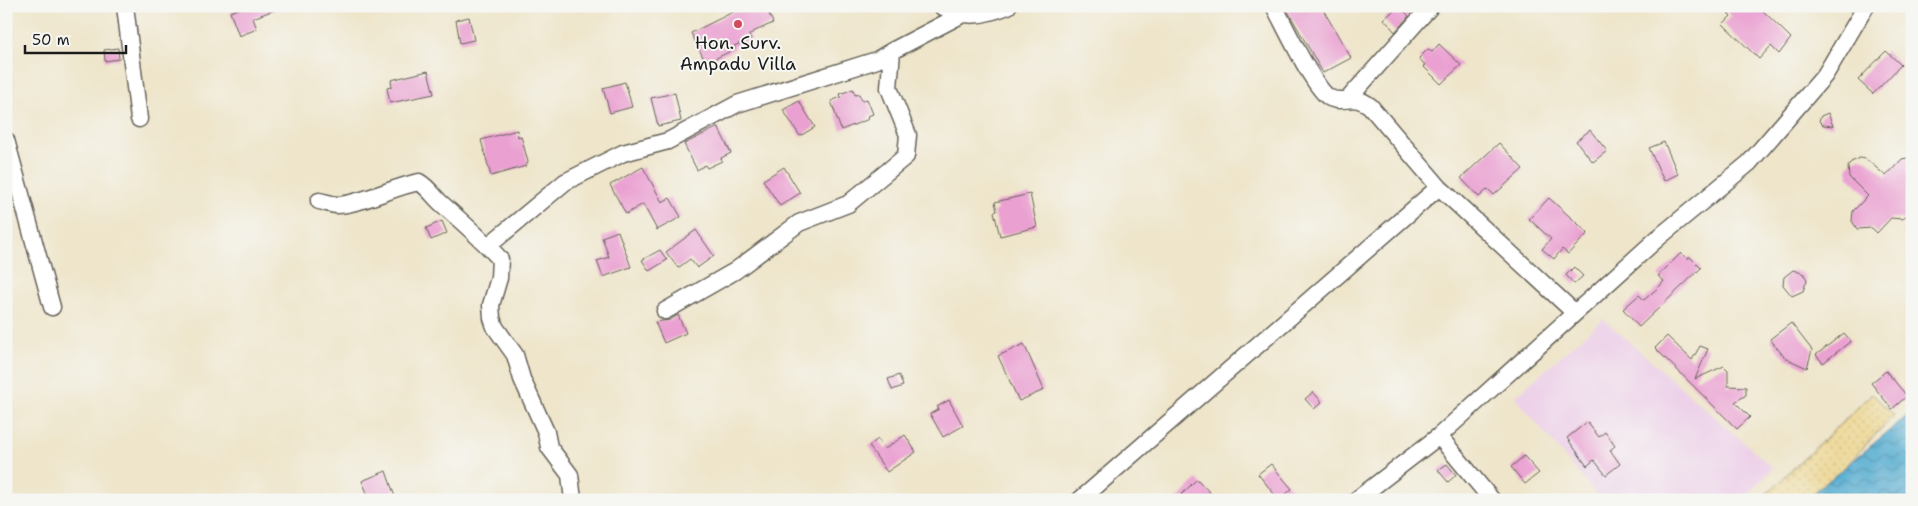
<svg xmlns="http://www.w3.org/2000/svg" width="1918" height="506" font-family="'Shantell Sans',sans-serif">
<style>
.built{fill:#edd1e9}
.sand{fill:url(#sand-dots);stroke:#857b5d}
.water{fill:url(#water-waves);stroke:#386476}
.building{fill:#eaa0d1}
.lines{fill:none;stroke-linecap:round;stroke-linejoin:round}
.minor-casing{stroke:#666259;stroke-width:19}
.minor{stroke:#fff;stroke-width:16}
.poi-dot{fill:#d1495b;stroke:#f6f6f2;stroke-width:2}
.labels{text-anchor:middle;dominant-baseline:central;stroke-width:4;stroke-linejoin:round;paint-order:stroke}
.poi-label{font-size:18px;fill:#1c1c1c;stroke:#f6f6f2}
</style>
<defs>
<pattern id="sand-dots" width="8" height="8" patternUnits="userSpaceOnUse" patternTransform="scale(1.25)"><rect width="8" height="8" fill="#eeda9e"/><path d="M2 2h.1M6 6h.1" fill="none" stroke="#ccba88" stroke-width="1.8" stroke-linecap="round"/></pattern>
<pattern id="water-waves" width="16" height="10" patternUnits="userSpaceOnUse" patternTransform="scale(1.25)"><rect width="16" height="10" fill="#53abd0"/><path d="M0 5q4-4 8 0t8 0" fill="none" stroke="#448aa8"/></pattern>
</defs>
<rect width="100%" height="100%" fill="#f6f6f2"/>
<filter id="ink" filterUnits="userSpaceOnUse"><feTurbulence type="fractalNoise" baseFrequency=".02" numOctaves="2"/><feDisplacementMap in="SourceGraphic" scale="10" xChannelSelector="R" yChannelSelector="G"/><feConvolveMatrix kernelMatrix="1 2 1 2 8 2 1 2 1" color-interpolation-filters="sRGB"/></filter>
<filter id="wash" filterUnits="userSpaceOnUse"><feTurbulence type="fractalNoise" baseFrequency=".0096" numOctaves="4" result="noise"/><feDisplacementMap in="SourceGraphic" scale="20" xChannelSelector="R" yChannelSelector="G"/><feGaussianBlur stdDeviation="1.12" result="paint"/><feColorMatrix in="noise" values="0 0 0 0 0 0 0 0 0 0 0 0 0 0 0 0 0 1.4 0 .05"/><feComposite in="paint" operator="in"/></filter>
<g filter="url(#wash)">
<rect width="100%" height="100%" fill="#eee5ca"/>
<!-- built -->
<path class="built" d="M1603,319L1773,468L1742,500H1601L1515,397Z"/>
<!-- sand -->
<path class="sand" d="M1872,394L1894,415L1841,471L1805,500H1760Z"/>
<!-- water -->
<path class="water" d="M1912,412V500H1805Z"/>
<g id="blocks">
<!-- building -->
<path class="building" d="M246,6H282V7L253,18L257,29L239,36L230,12Z
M745,6H766L773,23L755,31L749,35L751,39L734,46L735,49L706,63L691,33Z
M1285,6H1321L1351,58L1323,73Z
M1399,6L1409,16L1395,32L1384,19Z
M1721,6H1758L1791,38L1779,54L1771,46L1759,59L1723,24L1731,16Z
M469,17L474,40L460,43L456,20Z
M1439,44L1461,65L1441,84L1423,66L1425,65L1419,58L1428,49L1432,52Z
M118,48L119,59L105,61L104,50Z
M1886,51L1901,65L1873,94L1858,80Z
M428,71L434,94L390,103L387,88L392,87L391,80Z
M625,82L632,107L610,113L603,88Z
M853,89L855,95L859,94L862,101L867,99L873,114L868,116L869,119L841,130L831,101L841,97L840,94Z
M675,93L681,121L658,126L651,98Z
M799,101L815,127L800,136L783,110Z
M1828,113L1833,126L1823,125L1819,121L1821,116Z
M718,127L731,153L721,158L722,161L707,168L705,165L697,170L684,144Z
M517,130L518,137L521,136L528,162L526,166L491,176L481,140Z
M1590,130L1607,151L1593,162L1576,141Z
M1664,142L1678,174L1664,181L1649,148Z
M1499,143L1523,169L1494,195L1488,189L1479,197L1461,178Z
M1912,157V214L1902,219L1891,218L1877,233L1872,228L1857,229L1852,221L1853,211L1868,196L1849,177L1848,167L1851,162L1860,158L1866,159L1886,176L1902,159Z
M643,167L662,202L670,198L681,217L657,230L643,204L626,214L610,185Z
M784,167L800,193L780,206L763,180Z
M1030,194L1037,227L1000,236L994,212L997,211L995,202Z
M1549,198L1588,233L1568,254L1562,249L1554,259L1542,249L1551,239L1529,219Z
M442,221L447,233L431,240L426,228Z
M696,230L714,256L697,268L690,259L678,268L666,252Z
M618,231L631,267L603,277L597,261L609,257L602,237Z
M660,250L667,260L649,271L642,260Z
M1681,253L1687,259L1690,257L1701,268L1639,327L1623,309L1639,295L1644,300L1660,286L1664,281L1658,276Z
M1574,267L1583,276L1574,284L1566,275Z
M1793,270L1804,274L1807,280L1803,291L1792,296L1783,285L1784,277Z
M678,315L686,333L664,343L655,322L670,320Z
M1791,323L1812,350L1807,368L1785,358L1770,339Z
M1844,333L1851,341L1823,363L1816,355Z
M1667,336L1692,360L1700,346L1708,349L1695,379L1724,366L1728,370V386L1746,387V395L1735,402L1750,417L1737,429L1655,348Z
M1024,344L1044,390L1019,401L998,356Z
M1886,371L1907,396L1892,409L1871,383Z
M899,375L903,386L892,390L888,379Z
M1313,392L1322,402L1314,409L1305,399Z
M949,400L963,426L943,437L930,414L939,409L937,407Z
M1587,422L1599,437L1605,432L1615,446L1610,450L1620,464L1606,475L1594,460L1587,466L1567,438Z
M905,435L916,452L887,472L869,446L878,439L885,449Z
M1524,456L1539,473L1525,484L1511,467Z
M1271,464L1292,489L1279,500L1258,474Z
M1447,464L1456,475L1448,482L1438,470Z
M386,471L395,497L388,500H370L362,481Z
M1197,479L1217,500H1176Z"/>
</g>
</g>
<g filter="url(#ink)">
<use href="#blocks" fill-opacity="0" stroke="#666259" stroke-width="1"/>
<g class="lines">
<defs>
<path id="minor" d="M125,6L139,119
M941,6C966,19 982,16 1008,6
M1274,6C1284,24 1315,91 1330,98C1345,105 1352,92 1370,106L1439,187L1575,313
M1349,98L1431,6
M6,140L52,307
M319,201C325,202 332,205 338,205C364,203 393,187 419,182C429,188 433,196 442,204C462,222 482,239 500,259L499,278L491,305L492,318L495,327L515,355L522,379L546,432L549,447L570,475L573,500
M488,246L565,182L623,153L668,141L737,104L877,60L892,51
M665,311L735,271L799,223L848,204L906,156L908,135L889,88L892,51L961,15
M1439,436L1492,500
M1080,500L1439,187
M1356,500L1439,436L1658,238L1749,163L1825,75L1866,6"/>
</defs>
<!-- minor casing -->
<use href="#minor" class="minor-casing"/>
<!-- minor -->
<use href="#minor" class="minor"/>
</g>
</g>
<!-- markers -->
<circle class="poi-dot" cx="738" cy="24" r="5"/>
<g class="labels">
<!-- poi labels -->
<g class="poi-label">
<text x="738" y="43">Hon. Surv.<tspan x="738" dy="21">Ampadu Villa</tspan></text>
</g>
</g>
<!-- margin -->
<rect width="1918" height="506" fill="none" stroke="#f6f6f2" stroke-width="25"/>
<!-- scale -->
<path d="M25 45v8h101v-8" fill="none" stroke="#1c1c1c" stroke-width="2.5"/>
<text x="32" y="45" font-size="15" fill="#1c1c1c" stroke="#f6f6f2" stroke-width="4" paint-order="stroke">50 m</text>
</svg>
